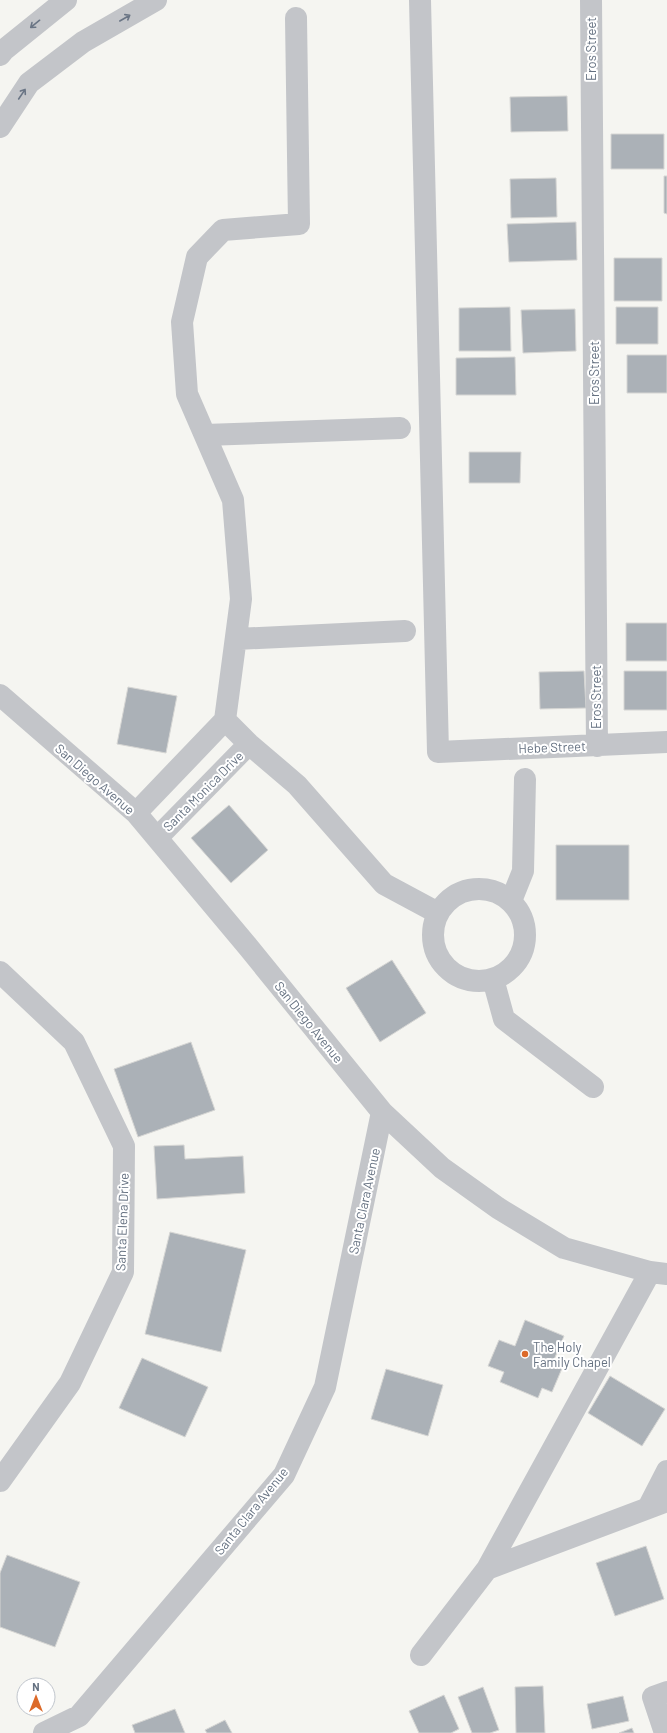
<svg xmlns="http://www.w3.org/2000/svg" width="667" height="1733" font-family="Barlow,sans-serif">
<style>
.building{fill:#abb1b7;stroke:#d6d6d4}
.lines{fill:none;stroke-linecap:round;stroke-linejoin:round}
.minor{stroke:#c3c5c9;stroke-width:22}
.oneway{stroke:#6a7585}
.poi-dot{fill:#dc6a2a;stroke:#fff;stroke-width:1.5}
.labels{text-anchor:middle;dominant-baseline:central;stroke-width:4;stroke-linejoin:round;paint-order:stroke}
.street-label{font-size:13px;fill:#657181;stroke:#fff}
.poi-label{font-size:13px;fill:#657181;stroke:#fff;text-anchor:start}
</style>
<rect width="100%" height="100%" fill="#f5f5f1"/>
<!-- building -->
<path class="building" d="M567,96L568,131L511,132L510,97Z
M611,134H664V169H611Z
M664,176H667V214L664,213Z
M556,178L557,217L511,218L510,179Z
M576,222L577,260L509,262L507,224Z
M614,258H662V301H614Z
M510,307L511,351H459V308Z
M616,307H658V344H616Z
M575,309L576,351L523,353L521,310Z
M627,355H667V393H627Z
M515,357L516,395H456V358Z
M469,452H521L520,483H469Z
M626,623H667V661H626Z
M584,671L586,708L540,709L539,672Z
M624,671H667V710H624Z
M128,687L177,696L166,753L117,744Z
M229,805L268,850L231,883L191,838Z
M556,845H629V900H556Z
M392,960L426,1013L380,1042L346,988Z
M191,1042L215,1110L138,1137L114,1069Z
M184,1145L185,1159L243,1156L245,1193L157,1199L154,1146Z
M170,1232L246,1250L221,1352L145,1334Z
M525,1320L564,1336L553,1362L563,1366L552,1392L542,1388L538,1398L500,1382L504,1372L488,1366L499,1340L515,1346Z
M142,1358L208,1387L185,1437L119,1408Z
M386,1369L443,1385L428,1436L371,1419Z
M610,1376L665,1409L642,1446L588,1413Z
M646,1546L664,1599L615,1616L596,1563Z
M7,1555L80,1582L55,1647L0,1627V1573Z
M543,1686L545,1733H516L515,1687Z
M483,1687L499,1730L490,1733H472L458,1697Z
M444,1695L459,1729L451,1733H419L409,1711Z
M623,1696L629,1721L592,1729L587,1704Z
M175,1709L185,1733H135L132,1725Z
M225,1720L232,1733H207L205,1730Z
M632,1728L634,1733H619Z"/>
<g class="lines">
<!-- minor -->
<path class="minor" d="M420,0L438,752L667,742
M591,0L597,746
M0,55L4,50L66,0
M0,127L29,83L83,42L156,0
M205,435L400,428
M236,639L405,631
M0,695L136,813L249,948L382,1112L442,1168L498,1208L564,1248L650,1272L667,1274
M225,720L241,599L233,500L187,394L182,322L197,257L223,230L299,224L296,18
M225,720L249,744L297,785L384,884L438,913
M136,813L225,720
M157,838L249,744
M433 935a46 46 0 1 1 92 0a46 46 0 1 1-92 0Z
M511,901L523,871L525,779
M0,972L74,1042L124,1146L123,1272L70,1383L0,1481
M493,979L504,1019L593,1087
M648,1508L667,1471
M487,1569L650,1272
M421,1655L487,1569L667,1501
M44,1733L79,1716L284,1475L325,1387L382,1112
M665,1733L653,1697L667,1692"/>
</g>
<!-- one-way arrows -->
<defs><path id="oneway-shaft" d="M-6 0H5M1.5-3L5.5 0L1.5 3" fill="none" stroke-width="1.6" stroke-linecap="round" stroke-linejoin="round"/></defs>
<g class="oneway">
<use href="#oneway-shaft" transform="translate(125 18) rotate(-30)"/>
<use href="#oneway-shaft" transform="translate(35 24) rotate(141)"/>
<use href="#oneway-shaft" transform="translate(22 94) rotate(-56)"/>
</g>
<!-- markers -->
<circle class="poi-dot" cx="525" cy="1354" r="4"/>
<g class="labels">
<!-- street labels -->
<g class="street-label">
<text transform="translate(591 49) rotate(-90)">Eros Street</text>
<text transform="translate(594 373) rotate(-90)">Eros Street</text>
<text transform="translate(596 697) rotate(-90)">Eros Street</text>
<text transform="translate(552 747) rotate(-2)">Hebe Street</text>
<text transform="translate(95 779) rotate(41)">San Diego Avenue</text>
<text transform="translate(203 791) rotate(-45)">Santa Monica Drive</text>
<text transform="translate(309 1022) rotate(51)">San Diego Avenue</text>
<text transform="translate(364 1201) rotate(-78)">Santa Clara Avenue</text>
<text transform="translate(122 1222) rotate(-88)">Santa Elena Drive</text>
<text transform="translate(251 1511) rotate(-51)">Santa Clara Avenue</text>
</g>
<!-- poi labels -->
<g class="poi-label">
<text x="533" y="1347">The Holy<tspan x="533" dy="15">Family Chapel</tspan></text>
</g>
</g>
<!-- north arrow -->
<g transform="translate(36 1697)"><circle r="19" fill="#ffffff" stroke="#c1c6cd"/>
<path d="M0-3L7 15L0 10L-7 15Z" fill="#dc6a2a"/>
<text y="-6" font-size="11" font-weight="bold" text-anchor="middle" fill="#657181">N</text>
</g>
</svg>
